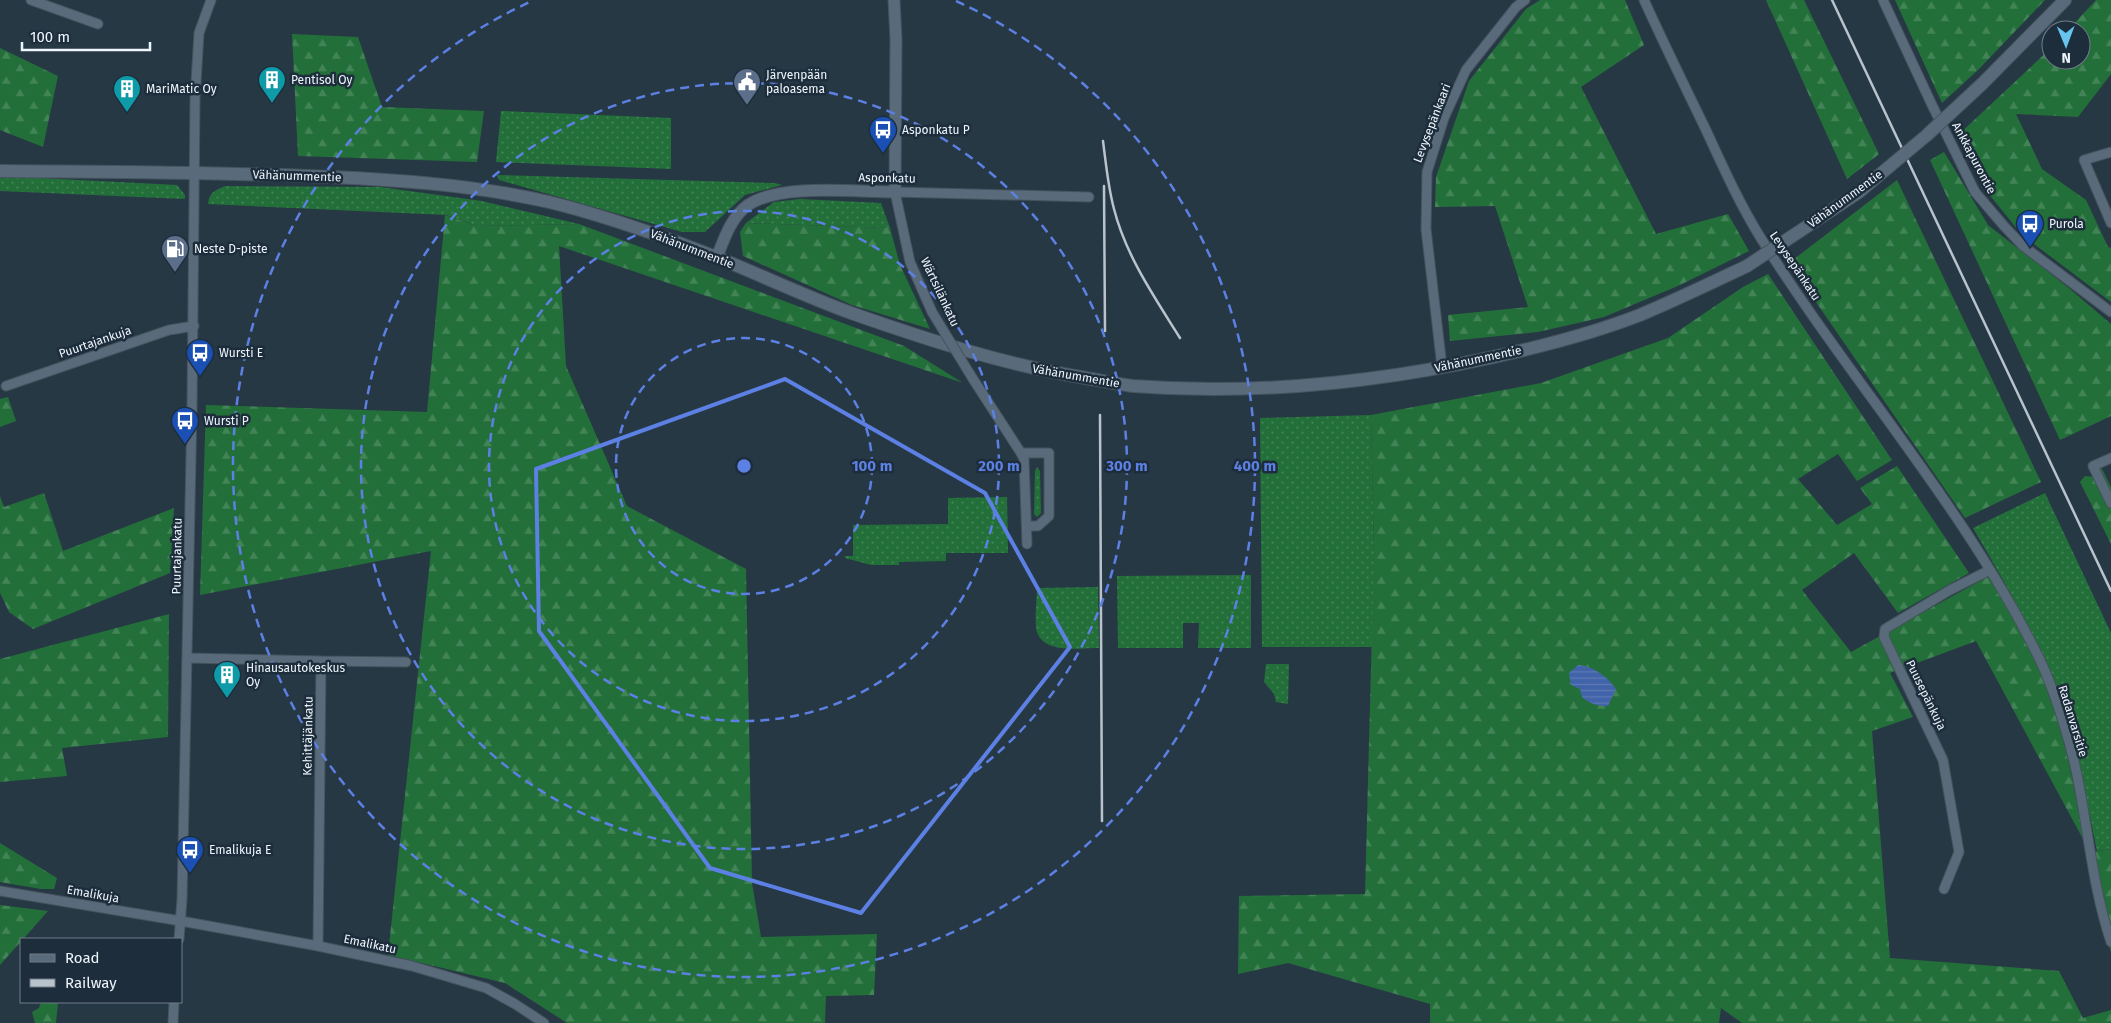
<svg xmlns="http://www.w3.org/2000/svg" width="2111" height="1023" font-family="'Fira Sans',sans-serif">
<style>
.grass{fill:url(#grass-dots)}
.forest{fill:url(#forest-firs)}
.water{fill:url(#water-rules)}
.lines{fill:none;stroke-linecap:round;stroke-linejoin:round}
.minor-casing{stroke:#45535d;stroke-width:11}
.tertiary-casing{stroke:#45535d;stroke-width:13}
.secondary-casing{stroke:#45535d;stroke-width:14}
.minor{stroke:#596b7a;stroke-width:9}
.tertiary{stroke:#596b7a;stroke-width:11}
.secondary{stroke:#596b7a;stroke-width:12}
.rail{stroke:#b9c3cc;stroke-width:2.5}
.minor-bridge-casing{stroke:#45535d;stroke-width:11;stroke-linecap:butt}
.secondary-bridge-casing{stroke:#45535d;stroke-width:14;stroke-linecap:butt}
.minor-bridge{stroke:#596b7a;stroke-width:9}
.secondary-bridge{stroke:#596b7a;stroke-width:12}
.marked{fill:none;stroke:#5c80e3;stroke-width:4;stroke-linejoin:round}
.ring{fill:none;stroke:#5c80e3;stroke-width:2.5;stroke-dasharray:9 6}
.labels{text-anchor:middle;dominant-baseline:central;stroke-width:5;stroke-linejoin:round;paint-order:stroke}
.poi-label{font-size:12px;fill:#eef6fd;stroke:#1d2d3b;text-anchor:start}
.street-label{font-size:12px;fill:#eef6fd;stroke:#1d2d3b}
.centre{fill:#5c80e3;stroke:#1d2d3b;stroke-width:2.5}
.ring-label{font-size:15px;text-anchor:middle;font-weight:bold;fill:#5c80e3;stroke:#1d2d3b;stroke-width:5;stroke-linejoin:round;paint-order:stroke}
</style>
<defs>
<pattern id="grass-dots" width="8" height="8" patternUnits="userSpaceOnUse" patternTransform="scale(1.25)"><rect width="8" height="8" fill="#236f39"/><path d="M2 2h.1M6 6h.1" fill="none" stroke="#438457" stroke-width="1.8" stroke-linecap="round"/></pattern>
<pattern id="forest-firs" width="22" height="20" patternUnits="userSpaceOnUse" patternTransform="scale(1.25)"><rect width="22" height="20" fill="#236f39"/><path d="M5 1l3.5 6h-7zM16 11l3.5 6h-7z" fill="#438457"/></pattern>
<pattern id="water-rules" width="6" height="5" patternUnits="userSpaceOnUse" patternTransform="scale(1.25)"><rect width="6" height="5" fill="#4163a9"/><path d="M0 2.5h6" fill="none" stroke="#5d7ab6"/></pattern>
</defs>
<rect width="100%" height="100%" fill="#273845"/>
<!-- grass -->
<path class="grass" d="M501,111L671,118V169L496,162Z
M497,175L775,183L782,185L745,195L705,232H682L499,180Z
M0,176L177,185L185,195V199L0,191Z
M225,186L380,187L482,201L579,224L477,226L446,215L208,204C209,192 216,190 225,186Z
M800,199L881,203L890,228L746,223L774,202Z
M1371,415L1376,647H1262L1260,418Z
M1037,467L1040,471L1041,513L1037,517L1034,514L1035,471Z
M2045,493L2111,633V849L2097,851C2084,786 2071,720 2044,660C2024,615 1998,571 1973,528Z
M1007,497L1008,553H946V561L899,562V565H871L845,558V556H853V525L948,524V498Z
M1251,575V648H1198L1199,623H1183V648H1118L1117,576Z
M1098,587L1099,648C1081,648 1044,654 1037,632C1034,621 1037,599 1037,588Z
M1266,664H1289L1288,704L1276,702L1274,694L1264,682Z"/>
<!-- forest -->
<path class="forest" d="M1540,0H1625L1644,45L1581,87L1656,234L1728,214L1749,251L1680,285L1604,317L1538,332L1450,341L1448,315L1528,307L1495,206L1435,207L1436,177L1469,81L1526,9Z
M1766,0H1804L1879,154L1847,179Z
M1895,0H2045L1978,70L1942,103Z
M2096,0H2111V74L2078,117L2016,114L2042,169L2086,200L2108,247L2111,248V302L2022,235L1984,188L1956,137L2051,48V60H2081V30H2068Z
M292,34L358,37L382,107L484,111L477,162L298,156Z
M0,48L58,76L43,147L0,130Z
M1944,152L1988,225L2070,289L2111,324V416L2060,440L1930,160Z
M1897,180L2041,482L1965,518L1789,263Z
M445,215L477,226L579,224L904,346L963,383L559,246L566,366L627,506L746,569L752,883L761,937L877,934L874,995L826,996L825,1023H567L505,983L388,955L431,551L200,595L206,405L427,412Z
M746,223L890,228L900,265L930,329L852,305L743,256L740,232Z
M1768,274L1892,460L1857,481L1838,454L1798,479L1837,525L1872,504L1860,488L1897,466L1969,573L1898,613L1854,553L1802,590L1851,652L1989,576C2005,605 2024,633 2037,663C2061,720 2074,779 2083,839L1976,641L1890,673L1913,717L1872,731L1890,958L2059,971L2083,1018L2111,1010V1023H1742L1721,1008L1719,1023H1430V1004L1288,963L1238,974L1239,896L1365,894L1374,554L1371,415L1541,383L1668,338L1743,287Z
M8,397L16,421L0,427V399Z
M2095,467H2101L2111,487V544L2080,482L2085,476L2094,477Z
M44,493L63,551L174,508L170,573L33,629L9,612L0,593V496L4,507Z
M169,614L168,737L62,748L67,776L0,782V659Z
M0,843L57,878L54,889H41L0,882Z
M2111,849V952L2102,925L2087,853Z
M0,905L48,911L0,965Z
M41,1002H58L56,1023H35L32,1012L39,1008Z"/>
<!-- water -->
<path class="water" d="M1578,665C1593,666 1608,677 1616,689L1608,706C1598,706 1590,704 1582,697L1580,689L1571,685L1569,673Z"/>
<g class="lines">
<defs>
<path id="minor" d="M31,0L98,24
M1644,0C1664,44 1685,87 1706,130C1723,167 1740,205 1762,240C1850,380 1966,509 2039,658C2056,693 2072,747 2079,785C2089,838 2094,892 2111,942
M1883,0L1932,105L1975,192L2004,226L2023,246L2111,312
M2111,152L2084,160L2111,223
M932,312L910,262L895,192L1089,197
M1442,367L1426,229L1427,172L1444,118L1466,70L1516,7L1525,0
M973,379L1021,453L1024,459L1027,544
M6,386L169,330L194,326
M1021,453H1049V516L1038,526H1027
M2111,458L2093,466L2111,503
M187,658L321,661L318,946
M321,661L406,662
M1944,889L1959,852L1943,760L1884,637L1885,629L1950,590L1990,570
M0,891L181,921L318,946L412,966L486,988L515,1004L544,1023
M179,939L182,899L192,407L195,99L199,33L211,0
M173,1023L174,1002"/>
<path id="tertiary" d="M717,257C724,239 731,217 748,205C780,183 855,192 895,192L896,39L894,0"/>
<path id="secondary" d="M1982,84L2065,0
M0,171C102,172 205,172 307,176C388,179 470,184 549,202C607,216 665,237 721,259C765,277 809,298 854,314C928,340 1003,364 1080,377C1098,380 1116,384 1133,386C1264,396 1400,380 1528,349C1565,340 1604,329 1640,315C1676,300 1711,283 1747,266"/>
</defs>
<!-- minor casing -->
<use href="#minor" class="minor-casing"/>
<!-- tertiary casing -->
<use href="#tertiary" class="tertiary-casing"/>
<!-- secondary casing -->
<use href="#secondary" class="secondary-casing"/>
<!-- minor -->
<use href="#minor" class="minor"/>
<!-- tertiary -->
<use href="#tertiary" class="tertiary"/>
<!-- secondary -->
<use href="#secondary" class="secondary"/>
<!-- rail -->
<path class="rail" d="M1832,0L2111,591
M1103,141C1106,164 1108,187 1114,209C1126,256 1155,298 1180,338
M1104,186L1105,331
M1100,415L1102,821"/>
<defs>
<path id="minor-bridge" d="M932,312L973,379"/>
<path id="secondary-bridge" d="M1747,266L1859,192L1927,135L1982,84"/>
</defs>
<!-- minor-bridge casing -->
<use href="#minor-bridge" class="minor-bridge-casing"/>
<!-- secondary-bridge casing -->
<use href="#secondary-bridge" class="secondary-bridge-casing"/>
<!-- minor-bridge -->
<use href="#minor-bridge" class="minor-bridge"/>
<!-- secondary-bridge -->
<use href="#secondary-bridge" class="secondary-bridge"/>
</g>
<!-- marked area -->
<path class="marked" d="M785,379L985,493L1070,647L861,913L710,868L539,631L536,469Z"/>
<!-- distance rings -->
<g class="ring">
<circle cx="744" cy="466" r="128"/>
<circle cx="744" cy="466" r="255"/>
<circle cx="744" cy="466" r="383"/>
<path d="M956 1A511 511 0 1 1 532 1"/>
</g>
<!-- icons -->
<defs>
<symbol id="building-pin" viewBox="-11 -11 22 30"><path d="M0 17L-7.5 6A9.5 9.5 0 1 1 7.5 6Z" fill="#0f9aa8" stroke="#1d2d3b"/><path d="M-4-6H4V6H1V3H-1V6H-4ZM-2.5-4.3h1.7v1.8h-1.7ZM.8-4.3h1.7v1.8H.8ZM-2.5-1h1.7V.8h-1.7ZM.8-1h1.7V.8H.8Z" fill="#fff"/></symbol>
<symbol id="civic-pin" viewBox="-11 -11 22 30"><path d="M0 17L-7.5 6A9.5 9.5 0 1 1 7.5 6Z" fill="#5c6f8a" stroke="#1d2d3b"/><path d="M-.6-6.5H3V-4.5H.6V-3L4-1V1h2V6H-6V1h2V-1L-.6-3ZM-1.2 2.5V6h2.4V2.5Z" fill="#fff"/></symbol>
<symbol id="bus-pin" viewBox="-11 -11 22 30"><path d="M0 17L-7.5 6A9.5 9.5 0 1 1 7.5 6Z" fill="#1a4fb4" stroke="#1d2d3b"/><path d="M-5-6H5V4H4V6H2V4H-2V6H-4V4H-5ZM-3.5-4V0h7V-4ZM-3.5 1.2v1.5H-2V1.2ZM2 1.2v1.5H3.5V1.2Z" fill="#fff"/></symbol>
<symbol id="fuel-pin" viewBox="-11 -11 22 30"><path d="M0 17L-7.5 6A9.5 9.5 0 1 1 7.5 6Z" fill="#5c6f8a" stroke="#1d2d3b"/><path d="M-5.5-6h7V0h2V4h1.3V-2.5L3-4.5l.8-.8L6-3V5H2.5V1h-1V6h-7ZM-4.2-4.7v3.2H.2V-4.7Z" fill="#fff"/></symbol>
</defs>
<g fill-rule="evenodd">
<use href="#building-pin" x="256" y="64" width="32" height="43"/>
<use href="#civic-pin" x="731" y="66" width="32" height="43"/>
<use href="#building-pin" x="111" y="73" width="32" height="43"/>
<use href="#bus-pin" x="867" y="114" width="32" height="43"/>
<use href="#bus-pin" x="2014" y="208" width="32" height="43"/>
<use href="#fuel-pin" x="159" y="233" width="32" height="43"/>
<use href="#bus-pin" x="184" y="337" width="32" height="43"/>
<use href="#bus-pin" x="169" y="405" width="32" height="43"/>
<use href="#building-pin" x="211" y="659" width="32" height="43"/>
<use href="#bus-pin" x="174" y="834" width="32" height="43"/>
</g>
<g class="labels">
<!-- poi labels -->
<g class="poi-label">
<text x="766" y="75">Järvenpään<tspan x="766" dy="14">paloasema</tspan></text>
<text x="291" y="80">Pentisol Oy</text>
<text x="146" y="89">MariMatic Oy</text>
<text x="902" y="130">Asponkatu P</text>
<text x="2049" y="224">Purola</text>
<text x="194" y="249">Neste D-piste</text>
<text x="219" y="353">Wursti E</text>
<text x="204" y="421">Wursti P</text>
<text x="246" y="668">Hinausautokeskus<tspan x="246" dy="14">Oy</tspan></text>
<text x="209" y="850">Emalikuja E</text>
</g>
<!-- street labels -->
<g class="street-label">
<text transform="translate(1432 123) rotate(-69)">Levysepänkaari</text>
<text transform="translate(1974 158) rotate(62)">Ankkapurontie</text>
<text transform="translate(297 176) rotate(2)">Vähänummentie</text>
<text transform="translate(887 178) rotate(1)">Asponkatu</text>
<text transform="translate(1845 199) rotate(-36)">Vähänummentie</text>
<text transform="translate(692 249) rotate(21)">Vähänummentie</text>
<text transform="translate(1795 266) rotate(56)">Levysepänkatu</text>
<text transform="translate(940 292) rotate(65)">Wärtsilänkatu</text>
<text transform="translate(95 342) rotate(-19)">Puurtajankuja</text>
<text transform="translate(1478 359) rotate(-12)">Vähänummentie</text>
<text transform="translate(1076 376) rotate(10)">Vähänummentie</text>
<text transform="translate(177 556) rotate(-89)">Puurtajankatu</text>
<text transform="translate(1926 695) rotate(64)">Puusepänkuja</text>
<text transform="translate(2073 721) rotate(73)">Radanvarsitie</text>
<text transform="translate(308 736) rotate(-89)">Kehittäjänkatu</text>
<text transform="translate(93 894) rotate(10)">Emalikuja</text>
<text transform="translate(370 944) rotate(12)">Emalikatu</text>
</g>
</g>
<circle cx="744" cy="466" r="8" class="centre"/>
<g class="ring-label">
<text x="872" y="471">100 m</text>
<text x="999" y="471">200 m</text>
<text x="1127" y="471">300 m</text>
<text x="1255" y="471">400 m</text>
</g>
<!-- legend -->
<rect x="20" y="938" width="162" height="65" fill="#1d2d3b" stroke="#717d89"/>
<rect x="30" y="954" width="25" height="8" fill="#596b7a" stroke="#717d89"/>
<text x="65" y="963" font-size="15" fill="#eef6fd">Road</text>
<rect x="30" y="979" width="25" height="8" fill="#b9c3cc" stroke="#717d89"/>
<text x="65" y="988" font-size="15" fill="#eef6fd">Railway</text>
<!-- north arrow -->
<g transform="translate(2066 45) rotate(179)"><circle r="24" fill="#1d2d3b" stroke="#717d89"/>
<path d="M0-4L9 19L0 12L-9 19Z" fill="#66c4ef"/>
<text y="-8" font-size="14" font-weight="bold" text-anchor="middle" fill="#eef6fd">N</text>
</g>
<!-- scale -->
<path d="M22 42v8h128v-8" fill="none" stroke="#eef6fd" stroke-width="2.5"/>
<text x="30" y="42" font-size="15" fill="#eef6fd" stroke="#1d2d3b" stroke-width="4" paint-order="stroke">100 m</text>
</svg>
